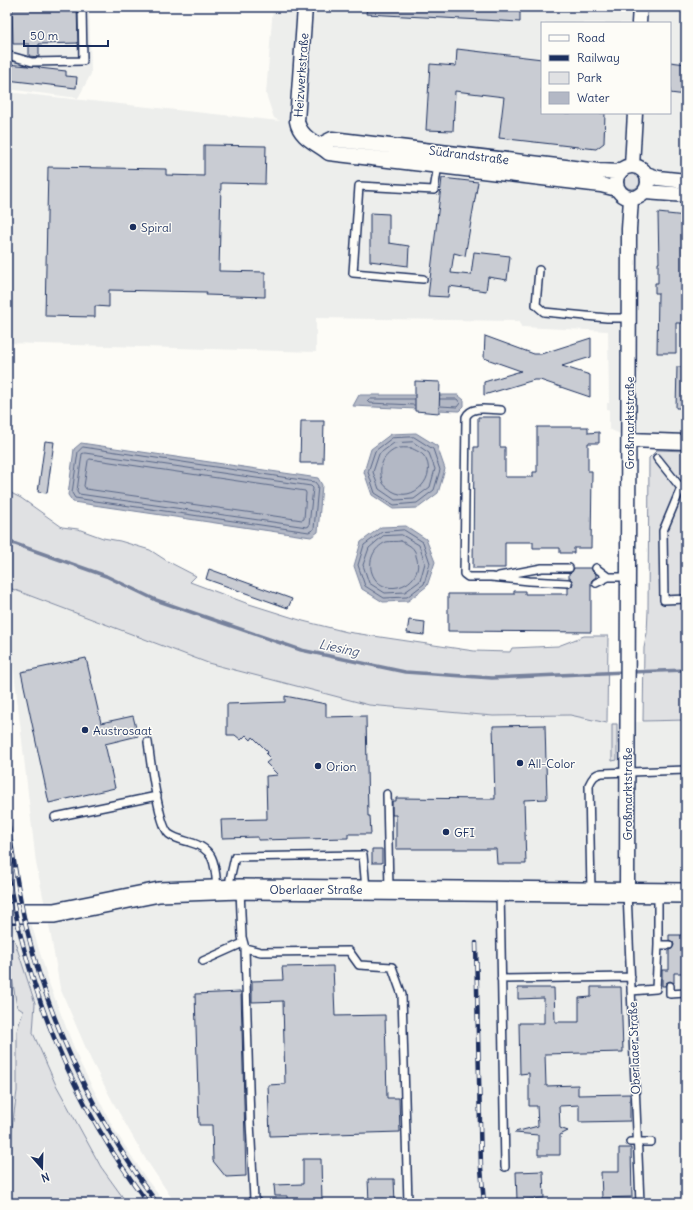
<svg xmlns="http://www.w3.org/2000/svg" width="693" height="1210" font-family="Delius,sans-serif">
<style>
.built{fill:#edeeec;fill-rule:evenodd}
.green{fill:#e0e1e3;stroke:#7e88a0}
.water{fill:#b3b8c5;stroke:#76819c}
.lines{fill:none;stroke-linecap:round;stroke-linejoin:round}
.shore{stroke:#586687;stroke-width:1}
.stream{stroke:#76819c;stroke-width:3.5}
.building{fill:#c9ccd3;stroke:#1b2f5e}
.lane-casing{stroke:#1b2f5e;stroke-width:10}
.street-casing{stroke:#1b2f5e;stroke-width:17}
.secondary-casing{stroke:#1b2f5e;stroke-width:22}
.lane{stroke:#fdfcf7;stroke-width:7}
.street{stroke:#fdfcf7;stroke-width:14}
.secondary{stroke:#fdfcf7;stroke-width:19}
.rail-casing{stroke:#1b2f5e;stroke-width:4.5}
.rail{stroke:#fdfcf7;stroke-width:3;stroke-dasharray:9;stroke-linecap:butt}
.poi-dot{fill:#1b2f5e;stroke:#fdfcf7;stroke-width:1.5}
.labels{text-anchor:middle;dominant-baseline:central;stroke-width:3;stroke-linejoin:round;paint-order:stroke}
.street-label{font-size:12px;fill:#1b2f5e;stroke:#fdfcf7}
.poi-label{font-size:12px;fill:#1b2f5e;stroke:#fdfcf7;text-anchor:start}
.water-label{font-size:13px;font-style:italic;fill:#49587d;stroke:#fdfcf7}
</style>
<rect width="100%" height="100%" fill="#fdfcf7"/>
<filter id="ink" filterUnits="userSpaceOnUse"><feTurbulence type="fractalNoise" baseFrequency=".025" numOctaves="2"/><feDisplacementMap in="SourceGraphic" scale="8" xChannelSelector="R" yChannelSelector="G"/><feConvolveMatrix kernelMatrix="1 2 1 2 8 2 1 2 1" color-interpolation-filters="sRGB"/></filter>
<g filter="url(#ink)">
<!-- built -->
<path class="built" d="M7,7H89L91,74L78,98L7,89Z
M273,7H686V451L657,450L609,429V410L607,409V403H609L608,331L521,327L520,321L316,318V352L7,343V92L280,121L274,118L266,94ZM542,23H670V113H542Z
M7,587L208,663L369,705L493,716L570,715L607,723L686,720V1203H175L145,1158L114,1104L91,1060L60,988L49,925L36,863L7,610Z
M12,923H31L50,986L80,1063L114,1129L147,1180L165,1203H127L101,1167L55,1083L33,1033L35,1003L14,939Z
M7,949L17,1007L23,1011L17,1031V1091L7,1165Z"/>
<!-- green -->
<path class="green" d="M624 181a8 8 0 1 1 16 0a8 8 0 1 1-16 0Z
M657,450L686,451V720L643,721L644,648L647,633L648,611L649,458Z
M7,491L21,498L62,527L78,529L103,538L120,541L150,550L167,561L196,576L190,582L246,603L303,621L347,632L474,651L510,652L512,648L558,646L584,636H608L607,723L570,715L493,716L369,705L208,663L7,587Z
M612,724H617V760L612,761Z
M14,939L35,1003L33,1033L55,1083L101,1167L127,1203H7V1165L17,1091V1031L23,1011L17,1007L7,949V941Z"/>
<!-- water -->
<path class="water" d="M359,395H458L464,400V406L459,411L353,406Z
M416,433L437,446L445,469L438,493L418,508L393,509L372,495L364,472L371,449L391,434Z
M81,443L318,478L322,485L318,532L311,537L73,502L68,495L74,449Z
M406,526L426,539L435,562L427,586L408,601L383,602L362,589L354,566L361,542L381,527Z"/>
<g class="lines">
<!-- shore -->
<path class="shore" d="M414,399H369L367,401L369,403L414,405
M440,406L457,407L460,403L457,399H440
M414,437L433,449L440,470L434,490L417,503L394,505L375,493L368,472L375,451L392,438Z
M413,442L429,453L435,469L430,487L414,499L395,500L379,489L373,472L379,454L394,443Z
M83,447L315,482L318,486L314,529L309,532L75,498L72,493L78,452Z
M411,448C415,450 422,453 424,456C439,476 413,504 392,491C389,488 385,487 383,483C378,469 381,456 396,449C400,447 407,448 411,448Z
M85,453L311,486L313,488L309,526L307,527L79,494L77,491L82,454Z
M90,459L305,491L306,493L304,519L302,520L86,489L84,486L88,461Z
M404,530L423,542L430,563L424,584L407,597L384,598L365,586L358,565L364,545L382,532Z
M402,535L419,545L425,563L420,581L405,592L385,593L369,583L363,565L369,548L383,536Z
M401,541C405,543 412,546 414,550C415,551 416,554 416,556C427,585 382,601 372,573C368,561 373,548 386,542C390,541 397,542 401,541Z"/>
<!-- stream -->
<path class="stream" d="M7,541L106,576L156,600L301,650L405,672L492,678L625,672
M631,672L686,670"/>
</g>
<!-- building -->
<path class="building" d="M12,7H77L78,43L39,44V57L29,56V44H13Z
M367,7H520V22L366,14Z
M457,49L542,59V113H605L604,143L596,149L499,138L504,97L455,91L453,131L426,130L430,64L456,66Z
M670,62L686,64V95L670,93Z
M7,64L39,67V68L66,71V76L77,77L76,88L7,80Z
M204,145L266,146L265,184L221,183L219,271L265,272V297L206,295L207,292L109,290V307L95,306V317L45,316L48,167L166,169V175L204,176Z
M442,178L478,182L465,256L454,253L451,273L471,275L474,252L510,256L507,280L488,277L486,291L449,286L448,297L428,296Z
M370,213L389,214V243L409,246L408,266L370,261Z
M658,213L686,216V314H684V323H676V353H657L658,293H655V283H658V263H659Z
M485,336L534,354H541L591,338V357L562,366L590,375V397L540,380H534L484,395V382L521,371L484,358Z
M677,367H686V408H676Z
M415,381L440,382L439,413L415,411Z
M478,417H500V447H505V477H533V472H537V427H588V433L599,432V443H588V471H592L591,548H574V553H560V548H533V542H505V568H473L474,447H478Z
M301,421H324L323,463H300Z
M45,441L54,442L47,493L38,492Z
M574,568H591L593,572L596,574V577L592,580L591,582V632L448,631V594H514V591H525V594H568V588L572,586L573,583L571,579L569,578V573L572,572Z
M209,569L292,599L288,608L206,579Z
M409,620L425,622L424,635L407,633Z
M86,658L101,723L133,716L138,736L105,744L115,788L49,803L21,672Z
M285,696L326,704V717L366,716L368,816H370L371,834H348V838L258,840V837L222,838L221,820L267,819L266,776L278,775L266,763L271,759L266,754L268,752L253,737L251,740L246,735L241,740L235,735H227V704L285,702Z
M545,725L547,799L524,800L526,864H497L496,849H396V815H392V801H396V798L495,799L493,726Z
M372,849H382V863H372Z
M669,935H686V973H674V983L670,981L666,983L665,986H662V970H669V950L672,949L674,945L673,942L669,940Z
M333,966L335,1016L385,1015L387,1098H399L400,1132L270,1136L268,1085L285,1084L283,1001L252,1002V981L283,980L282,967Z
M591,987H621L623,1052L545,1054L546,1086L578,1085V1095L630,1094V1121L579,1122V1105L559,1106L560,1128L568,1131L560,1135V1155H538V1135L515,1133V1132L538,1126L537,1106H529V1073L520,1074L519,1023H544V998L518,999V988H554L555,1022H579V998L591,997Z
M241,992L246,1176L226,1177L213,1161L212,1125H199L195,994Z
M619,1148H631L632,1197L602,1198L601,1172H619Z
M303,1159H321L322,1203H287V1196H275L274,1185L303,1184Z
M543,1171L544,1198L517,1200L516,1172Z
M368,1179H394L395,1203H369Z"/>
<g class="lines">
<defs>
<path id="lane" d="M7,55L32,62L83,61L82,7
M539,270L536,305L544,312L607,318H629
M423,279L353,273L359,186L434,190L438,165
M501,410C490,410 471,405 466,417L464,574L468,577H491L529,581L568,583
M657,458L681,488H686
M681,488L663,531L664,600L686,599
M596,568L608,577
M499,576L542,568H569
M596,583L608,577H628
M148,742C150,758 159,826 169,834C174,838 182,840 189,842C216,849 215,865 217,889
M387,794L389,890
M55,817L157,796
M230,888V879L235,857L363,855L366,889
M240,890L242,937L245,948L250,1122L254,1199L258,1203
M500,891L505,1167
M591,892L589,785C592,778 595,774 602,773L686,770
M627,892L640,1203
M658,893V945H669
M245,948L261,952L349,951L359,965L392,967L402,995L408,1203
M203,961L243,943
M501,979L631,977
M670,986V994L686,993
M631,991L656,989L658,945
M630,1142H651"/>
<path id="street" d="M305,7L297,121C300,138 317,143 329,153L601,185L617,189
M639,23L640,7
M320,145L332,139L599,171L620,172
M616 182a16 16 0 1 1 32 0a16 16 0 1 1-32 0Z
M632,166L635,113
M646,174L658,178L686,181
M645,192L686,195
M629,440L686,442
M627,892L629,229L631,199"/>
<path id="secondary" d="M7,913H54L159,892L240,889L686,893"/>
</defs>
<!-- lane casing -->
<use href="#lane" class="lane-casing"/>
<!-- street casing -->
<use href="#street" class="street-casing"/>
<!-- secondary casing -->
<use href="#secondary" class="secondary-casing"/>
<!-- lane -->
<use href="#lane" class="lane"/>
<!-- street -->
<use href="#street" class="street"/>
<!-- secondary -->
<use href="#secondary" class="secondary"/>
<defs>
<path id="rail" d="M7,814C12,850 17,886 25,922C49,1024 95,1119 157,1203
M7,867C25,987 74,1106 148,1203
M476,943L481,1168L484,1203"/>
</defs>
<!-- rail casing -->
<use href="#rail" class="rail-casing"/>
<!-- rail -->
<use href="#rail" class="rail"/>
</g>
</g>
<!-- markers -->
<g class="poi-dot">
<circle cx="133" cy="227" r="4"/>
<circle cx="85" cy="730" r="4"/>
<circle cx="520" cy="763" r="4"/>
<circle cx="318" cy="766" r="4"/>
<circle cx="446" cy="832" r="4"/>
</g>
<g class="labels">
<!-- street labels -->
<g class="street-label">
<text transform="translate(301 75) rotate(-86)">Heizwerkstraße</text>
<text transform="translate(469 155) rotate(7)">Südrandstraße</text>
<text transform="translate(629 423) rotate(-90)">Großmarktstraße</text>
<text transform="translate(627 794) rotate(-90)">Großmarktstraße</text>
<text x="316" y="889">Oberlaaer Straße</text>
<text transform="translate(634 1048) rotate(-92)">Oberlaaer Straße</text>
</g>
<!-- poi labels -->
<g class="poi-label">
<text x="141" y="227">Spiral</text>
<text x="93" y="730">Austrosaat</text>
<text x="528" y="763">All-Color</text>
<text x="326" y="766">Orion</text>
<text x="454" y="832">GFI</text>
</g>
<!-- water labels -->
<g class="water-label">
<text transform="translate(339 648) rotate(12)">Liesing</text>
</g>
</g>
<!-- margin -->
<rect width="693" height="1210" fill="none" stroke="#fdfcf7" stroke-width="24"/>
<rect x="12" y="12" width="669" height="1186" fill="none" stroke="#1b2f5e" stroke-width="1.5" filter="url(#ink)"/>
<!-- legend -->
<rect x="541" y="22" width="130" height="92" fill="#fdfcf7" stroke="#a3aaba"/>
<rect x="549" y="35" width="20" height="6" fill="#fdfcf7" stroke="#a3aaba"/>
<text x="577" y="42" font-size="12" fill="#1b2f5e">Road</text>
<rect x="549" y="55" width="20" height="6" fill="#1b2f5e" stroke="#a3aaba"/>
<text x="577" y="62" font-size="12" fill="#1b2f5e">Railway</text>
<rect x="549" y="72" width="20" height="12" fill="#e0e1e3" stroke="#a3aaba"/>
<text x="577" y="82" font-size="12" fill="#1b2f5e">Park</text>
<rect x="549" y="92" width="20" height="12" fill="#b3b8c5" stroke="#a3aaba"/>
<text x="577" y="102" font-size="12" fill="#1b2f5e">Water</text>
<!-- north arrow -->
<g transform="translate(42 1168) rotate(160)" stroke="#fdfcf7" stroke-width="3" paint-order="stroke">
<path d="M0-3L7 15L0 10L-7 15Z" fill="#1b2f5e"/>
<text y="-6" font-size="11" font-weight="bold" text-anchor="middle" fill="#1b2f5e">N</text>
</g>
<!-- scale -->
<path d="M24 40v6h84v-6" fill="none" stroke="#1b2f5e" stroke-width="2"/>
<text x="30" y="40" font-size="12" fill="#1b2f5e" stroke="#fdfcf7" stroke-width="3" paint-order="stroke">50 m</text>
</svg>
